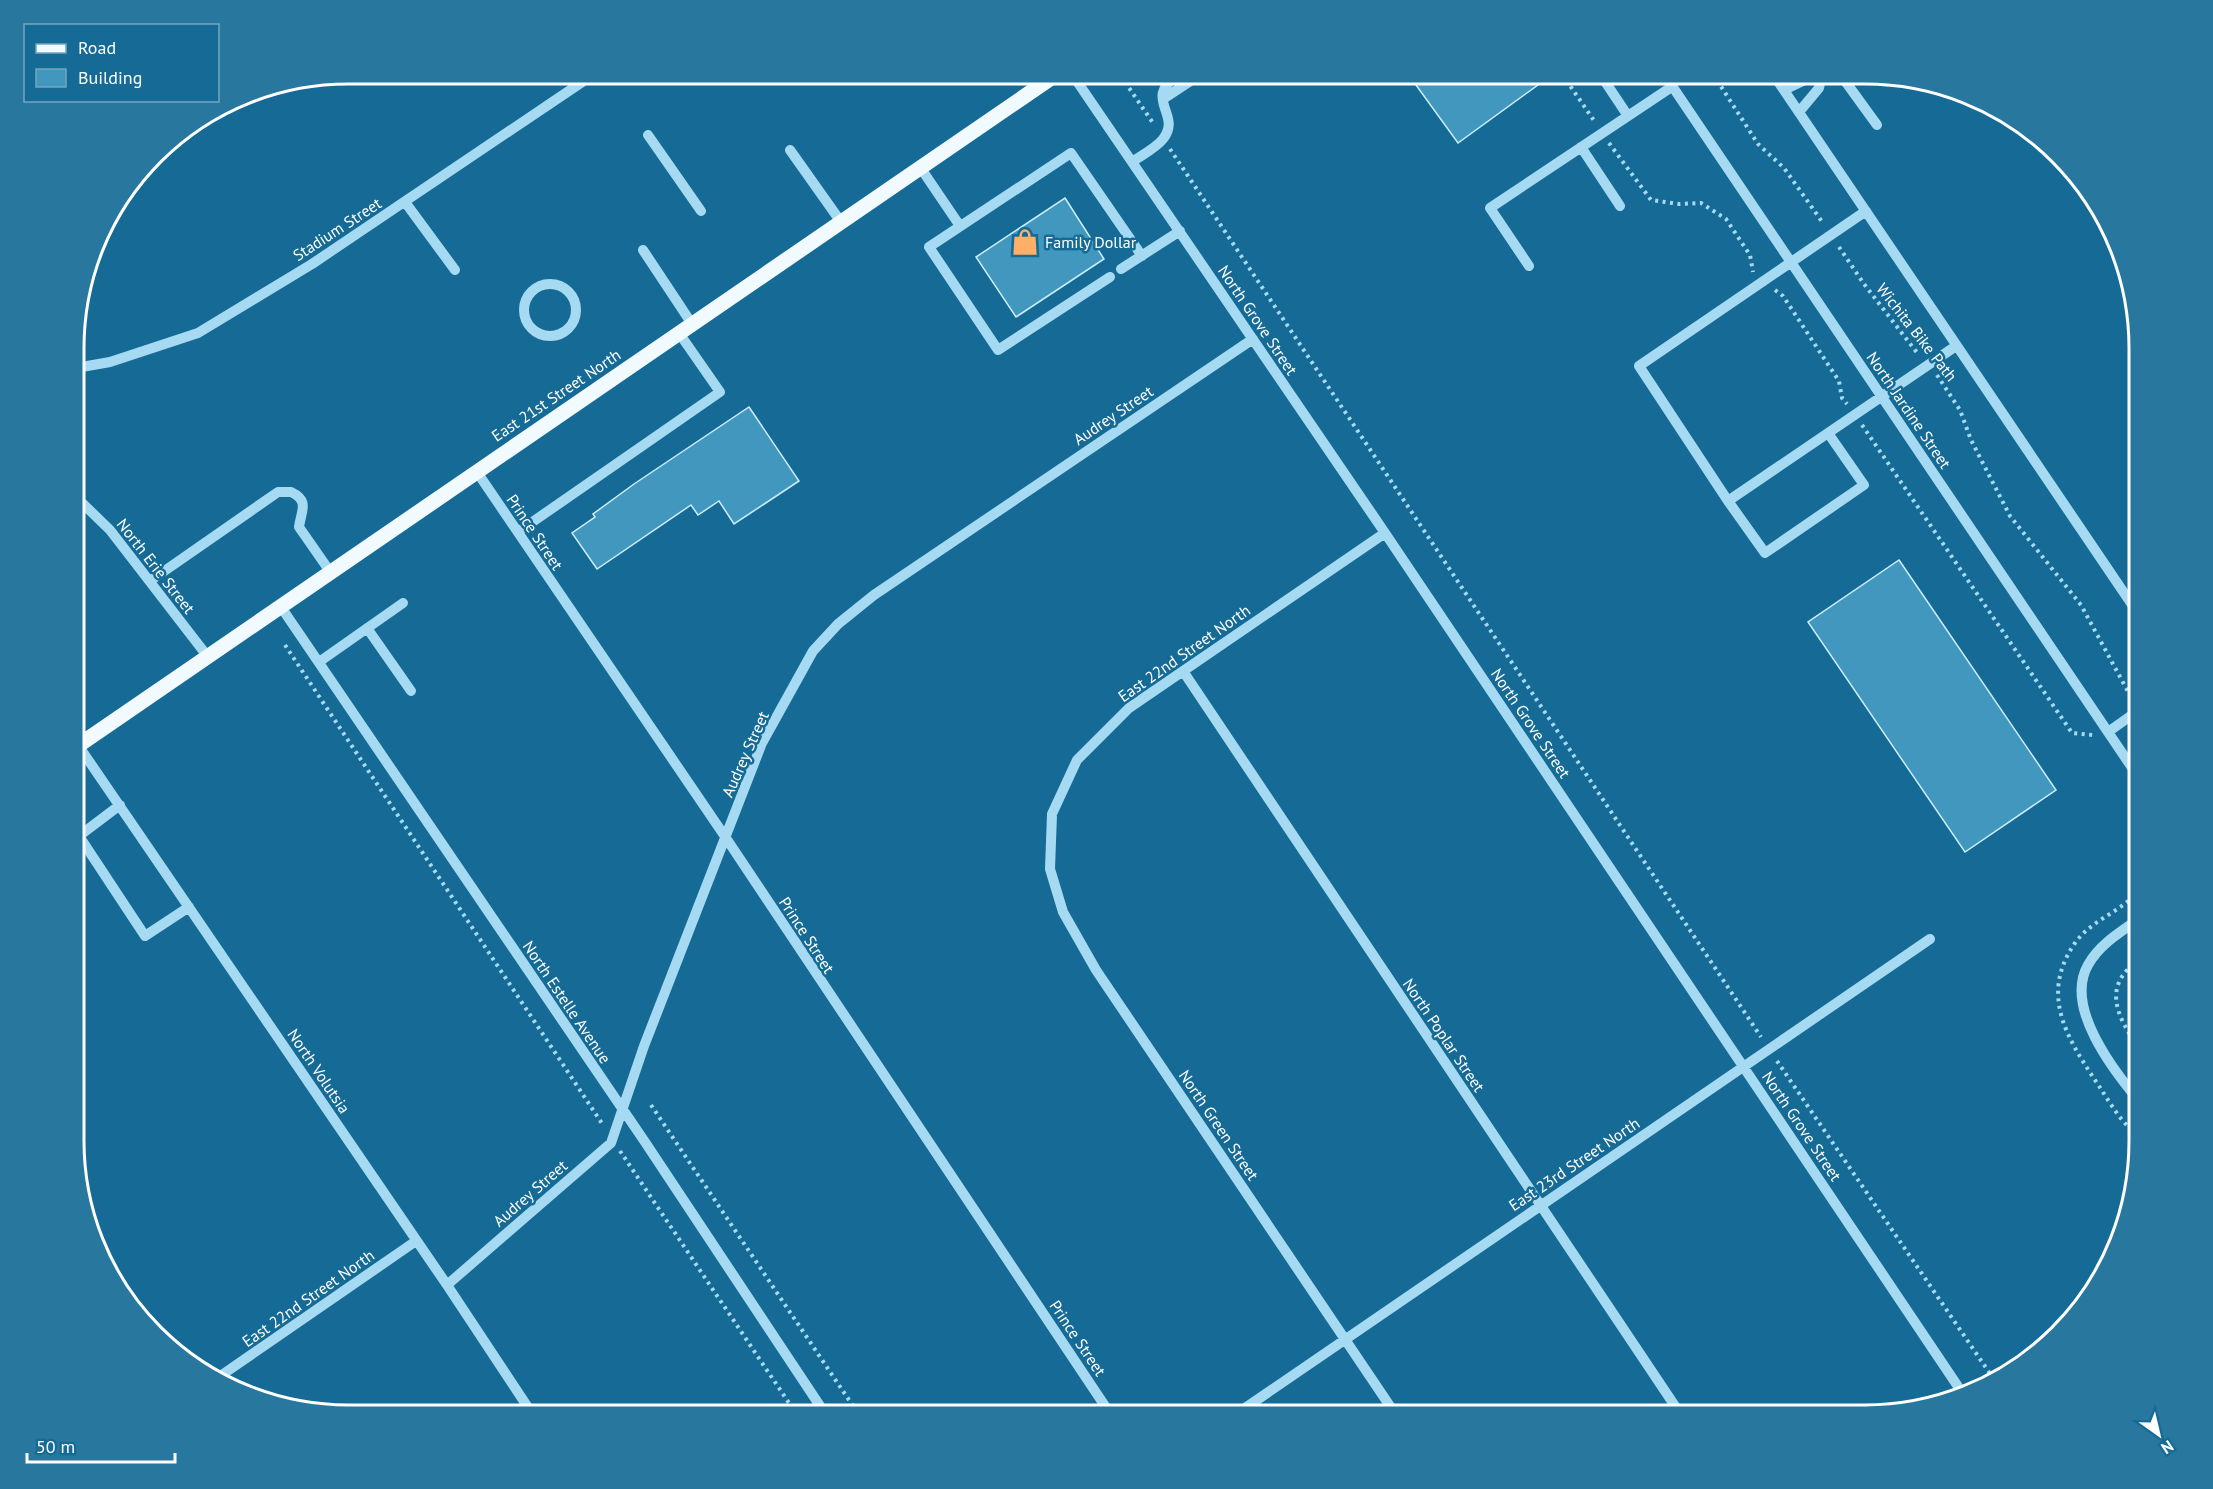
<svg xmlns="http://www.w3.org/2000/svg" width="2213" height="1489" font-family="'PT Sans',sans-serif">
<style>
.building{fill:#4297bf;stroke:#cdeefc;stroke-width:1.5}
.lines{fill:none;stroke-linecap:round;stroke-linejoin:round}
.path{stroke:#a6daf2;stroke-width:4;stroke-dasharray:3 4.5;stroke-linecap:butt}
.minor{stroke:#a6daf2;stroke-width:10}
.major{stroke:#f1faff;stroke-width:15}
.labels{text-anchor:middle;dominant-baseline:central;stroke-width:5;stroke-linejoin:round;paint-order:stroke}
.street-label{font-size:16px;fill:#fff;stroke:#156b96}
.poi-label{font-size:16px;fill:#fff;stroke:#156b96;text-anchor:start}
.rim{fill:none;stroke:#fff;stroke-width:3}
</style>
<rect width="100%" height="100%" fill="#156b96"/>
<!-- building -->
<path class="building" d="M1408,74H1553L1458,143Z
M1065,198L1104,259L1016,317L976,257Z
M749,407L799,481L734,524L719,501L698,515L691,505L597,569L572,533L595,517L593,514L634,484Z
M1899,560L2056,790L1965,852L1808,622Z"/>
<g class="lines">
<!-- path -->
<path class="path" d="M1562,74L1595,122
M1713,74L1758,144L1784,168L1823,223
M1125,82L1153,123
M1609,143L1651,200L1679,204L1701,203L1726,219L1750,255L1753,272
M1170,149L1761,1037
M1839,247L1864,284L1918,354
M1775,290L1783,296L1839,381L1842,398L1847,404
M1937,375L1960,410L1971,440L2010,516L2081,605L2132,699
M1862,425L2072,733L2093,735
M285,645L603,1125
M2130,791L2139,806
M2139,890C2122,912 2092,919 2075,943C2038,996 2069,1041 2099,1086C2110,1103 2122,1124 2139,1136
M2139,960C2101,986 2117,1017 2139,1048
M1777,1061L1995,1381
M651,1105L859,1415
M620,1151L797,1415"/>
<!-- minor -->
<path class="minor" d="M1072,74L1385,533L1961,1391
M1600,74L1628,116L1673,86
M1664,74L2139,778
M1773,74L2139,615
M1840,74L1877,125
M1784,90L1813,76L1821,79
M1163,99L1201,74
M1799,112L1819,88L1821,79L1829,74
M648,135L701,211
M1581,147L1620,206
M790,150L841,222
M1132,162C1142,155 1156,148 1163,139C1183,114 1141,99 1179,74
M920,167L960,226
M405,202L455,270
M1866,211L1639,366L1728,501L1956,346
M643,250L692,324
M1529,266L1490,208L1628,116
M1121,269L1180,231
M1110,277L998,350L929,247L1071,153L1142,256
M524 310a26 26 0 1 1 52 0a26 26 0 1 1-52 0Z
M76,368L110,362L198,333L312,264L594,74
M477,472L726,838L1111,1415
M76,497L110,530L208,657
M1728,501L1765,553L1864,485L1828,433
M518,532L720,392L679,333
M1385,533L1129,708L1077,760L1052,814L1050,869L1063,912L1096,970L1396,1415
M150,581L278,492H291C310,501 301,511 299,527L331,573
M281,607L645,1142L826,1415
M367,628L411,691
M319,662L403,603
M1183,671L1681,1415
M2108,732L2139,710
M78,745L447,1285L533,1415
M120,805L79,836L145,936L189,907
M2139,919C2120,932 2099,945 2088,965C2064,1007 2113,1070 2139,1101
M447,1285L611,1143L644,1046L762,743L813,651L838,624L874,595L1253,339
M216,1379L416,1241
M1235,1415L1930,939"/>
<!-- major -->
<path class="major" d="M76,747L1057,74"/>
</g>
<!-- icons -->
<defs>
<symbol id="shop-bare" viewBox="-9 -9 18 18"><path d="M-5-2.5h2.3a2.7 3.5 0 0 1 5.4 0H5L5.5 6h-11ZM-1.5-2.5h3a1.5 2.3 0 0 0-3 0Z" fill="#ffaf67" stroke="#156b96" stroke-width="2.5" paint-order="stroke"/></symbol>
</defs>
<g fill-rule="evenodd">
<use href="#shop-bare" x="1006" y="223" width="38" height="38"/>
</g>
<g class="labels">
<!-- street labels -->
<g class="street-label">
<text transform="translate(337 229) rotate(-33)">Stadium Street</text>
<text transform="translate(1258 320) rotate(56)">North Grove Street</text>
<text transform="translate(1917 332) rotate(52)">Wichita Bike Path</text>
<text transform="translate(556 395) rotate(-34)">East 21st Street North</text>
<text transform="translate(1909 410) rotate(56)">North Jardine Street</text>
<text transform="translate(1113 415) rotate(-34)">Audrey Street</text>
<text transform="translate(535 532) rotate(56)">Prince Street</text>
<text transform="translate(156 566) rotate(52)">North Erie Street</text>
<text transform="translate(1184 653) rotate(-35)">East 22nd Street North</text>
<text transform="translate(1531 723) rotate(56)">North Grove Street</text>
<text transform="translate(745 754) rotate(-66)">Audrey Street</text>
<text transform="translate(807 935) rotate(57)">Prince Street</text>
<text transform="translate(567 1002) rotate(56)">North Estelle Avenue</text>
<text transform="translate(1444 1035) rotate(56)">North Poplar Street</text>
<text transform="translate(319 1071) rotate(56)">North Volutsia</text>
<text transform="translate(1219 1125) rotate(56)">North Green Street</text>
<text transform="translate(1802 1126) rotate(56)">North Grove Street</text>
<text transform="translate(1574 1164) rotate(-34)">East 23rd Street North</text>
<text transform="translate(530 1193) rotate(-41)">Audrey Street</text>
<text transform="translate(308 1298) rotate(-35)">East 22nd Street North</text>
<text transform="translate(1078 1338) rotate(56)">Prince Street</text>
</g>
<!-- poi labels -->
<g class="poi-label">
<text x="1045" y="242">Family Dollar</text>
</g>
</g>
<!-- crop -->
<path d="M0 0H2213V1489H0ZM348 84H1865A264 264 0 0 1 2129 348V1141A264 264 0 0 1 1865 1405H348A264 264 0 0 1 84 1141V348A264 264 0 0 1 348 84Z" fill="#28779e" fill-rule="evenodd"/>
<path class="rim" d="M348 84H1865A264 264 0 0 1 2129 348V1141A264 264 0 0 1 1865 1405H348A264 264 0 0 1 84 1141V348A264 264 0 0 1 348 84Z"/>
<!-- legend -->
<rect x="24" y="24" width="195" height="78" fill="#156b96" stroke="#73a6c0" stroke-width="1.5"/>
<rect x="36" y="44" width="30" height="9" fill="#f1faff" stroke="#73a6c0" stroke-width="1.5"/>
<text x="78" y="54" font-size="18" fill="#ffffff">Road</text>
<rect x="36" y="69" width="30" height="18" fill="#4297bf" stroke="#73a6c0" stroke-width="1.5"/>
<text x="78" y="84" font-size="18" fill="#ffffff">Building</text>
<!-- north arrow -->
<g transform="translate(2159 1435) rotate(146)" stroke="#156b96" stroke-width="4.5" paint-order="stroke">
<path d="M0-4.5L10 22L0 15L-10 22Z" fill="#ffffff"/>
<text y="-9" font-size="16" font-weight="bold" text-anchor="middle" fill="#ffffff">N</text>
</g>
<!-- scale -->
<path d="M27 1453v9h148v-9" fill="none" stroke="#ffffff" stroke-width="3"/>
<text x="36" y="1453" font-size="18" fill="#ffffff" stroke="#156b96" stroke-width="4.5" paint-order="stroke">50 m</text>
</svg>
